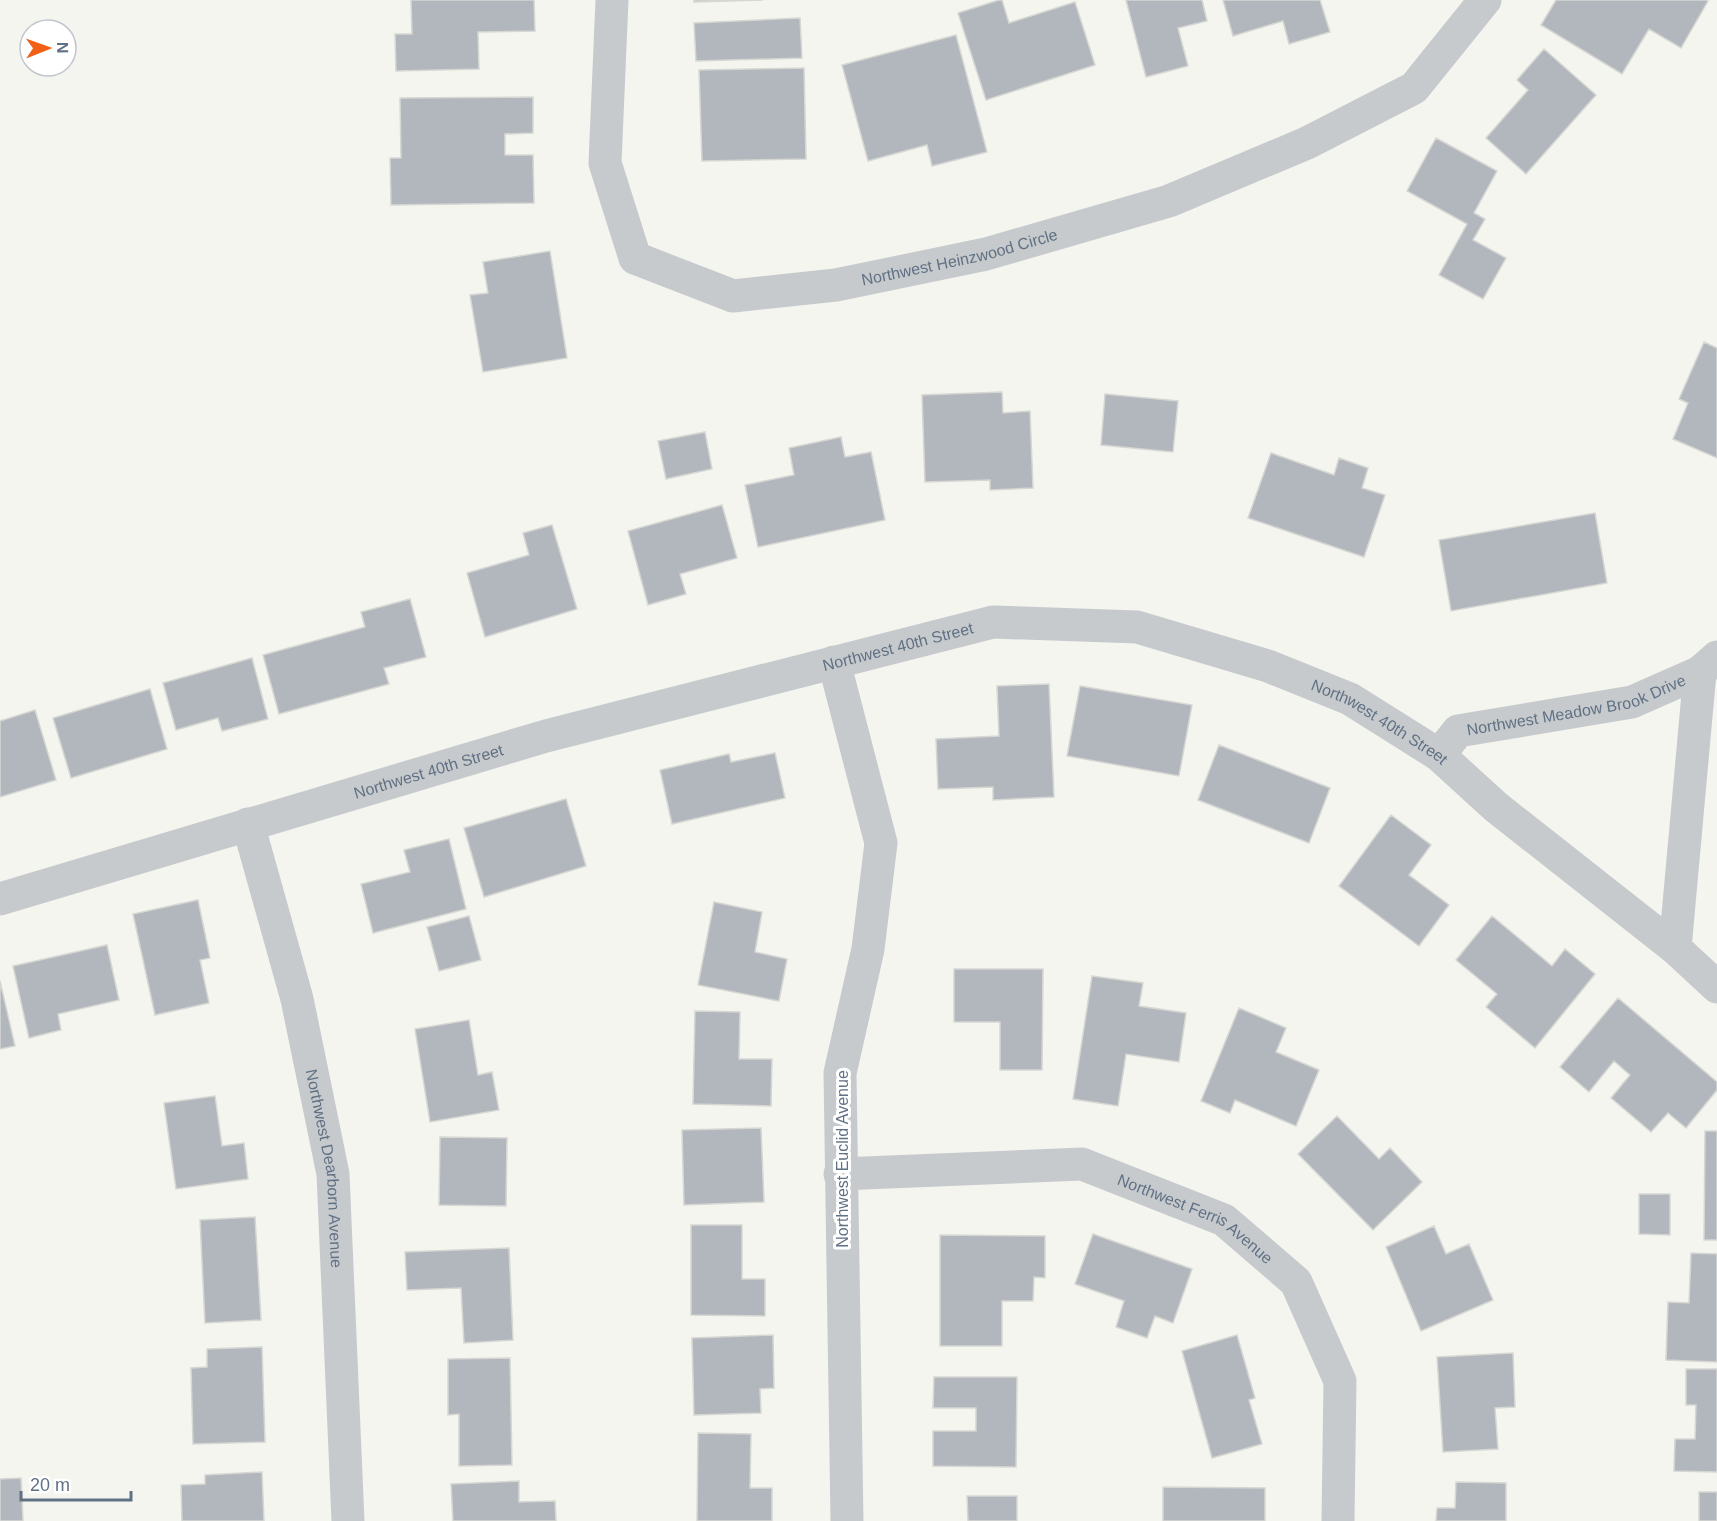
<svg xmlns="http://www.w3.org/2000/svg" width="1717" height="1521" font-family="Arial,sans-serif">
<style>
.building{fill:#b1b7bd;stroke:#d6d6d3;stroke-width:1.5}
.lines{fill:none;stroke-linecap:round;stroke-linejoin:round}
.street{stroke:#c7cacd;stroke-width:33}
.labels{text-anchor:middle;dominant-baseline:central;stroke-width:6;stroke-linejoin:round;paint-order:stroke}
.street-label{font-size:16px;fill:#617184;stroke:#fff}
</style>
<rect width="100%" height="100%" fill="#f5f5f0"/>
<!-- building -->
<path class="building" d="M411,0H534L535,31L478,32L479,69L396,71L395,34H412Z
M694,0H763L694,2Z
M999,0H1002L1009,23L1075,2L1095,65L986,100L958,13Z
M1126,0H1202L1207,21L1178,28L1188,66L1146,77Z
M1223,0H1320L1330,32L1289,44L1283,21L1233,36Z
M1556,0H1706L1708,1L1681,48L1649,29L1622,74L1541,25Z
M800,18L802,58L696,61L694,23Z
M956,35L987,152L932,166L927,145L868,161L842,65Z
M1544,49L1596,95L1526,174L1486,138L1528,90L1517,80Z
M804,68L806,159L702,161L699,70Z
M533,97V133L505,134V155H533L534,203L391,205L390,158H401L400,98Z
M1436,138L1497,171L1474,213L1485,219L1473,240L1506,258L1483,299L1439,275L1467,224L1407,191Z
M550,251L567,358L483,372L470,295L488,293L483,262Z
M1704,342L1717,348V458L1673,439L1688,403L1679,399Z
M1002,392L1003,413L1030,411L1033,488L990,490V480L925,482L922,395Z
M1105,394L1178,401L1173,452L1101,445Z
M705,432L712,469L666,479L658,441Z
M841,437L845,457L871,452L885,520L758,547L745,485L794,475L789,448Z
M1271,453L1334,475L1339,458L1368,468L1362,488L1385,495L1364,557L1248,518Z
M722,505L737,558L680,574L686,594L648,605L628,531Z
M1595,513L1607,583L1451,611L1439,540Z
M552,525L577,609L485,637L467,573L529,555L523,533Z
M410,599L426,657L384,668L389,684L279,714L263,655L365,627L361,612Z
M252,658L268,719L222,731L218,718L176,730L163,683Z
M1049,684L1054,797L993,800V787L938,789L936,739L999,736L997,686Z
M1080,686L1192,705L1179,776L1067,756Z
M150,689L167,749L71,778L53,718Z
M35,710L56,780L0,797V721Z
M1219,745L1330,788L1309,843L1198,800Z
M775,753L785,798L672,824L660,770L729,754L731,762Z
M566,799L586,866L484,897L464,828Z
M1391,815L1431,845L1409,875L1449,905L1419,946L1339,886Z
M449,839L466,909L373,933L361,884L410,872L404,850Z
M198,900L210,958L200,960L209,1003L155,1015L133,914Z
M714,902L762,912L755,952L787,959L779,1001L698,985Z
M469,916L481,960L439,971L427,927Z
M1492,916L1552,966L1565,949L1595,974L1535,1048L1486,1007L1497,994L1456,960Z
M107,945L119,1000L58,1014L61,1030L29,1038L13,966Z
M954,969H1043L1042,1070H1000V1022H954Z
M1092,976L1143,983L1139,1006L1186,1013L1179,1062L1126,1054L1118,1106L1073,1099Z
M0,981L15,1046L0,1049Z
M1618,998L1717,1082V1090L1686,1128L1668,1113L1651,1132L1611,1098L1630,1075L1614,1061L1589,1092L1560,1067Z
M1239,1008L1286,1028L1276,1052L1319,1070L1296,1126L1235,1100L1230,1113L1201,1101Z
M695,1011L740,1012L739,1059H772L771,1106L693,1104Z
M469,1020L478,1075L492,1072L499,1110L430,1122L415,1029Z
M215,1096L222,1146L244,1143L248,1179L176,1189L164,1103Z
M1337,1116L1379,1159L1390,1148L1422,1182L1373,1230L1298,1154Z
M761,1128L764,1202L684,1205L682,1130Z
M1705,1131H1717V1240H1704Z
M440,1137L507,1138L506,1206L439,1205Z
M1639,1194H1670V1235L1639,1234Z
M255,1217L261,1320L205,1323L200,1220Z
M691,1225H742V1279H765V1316L691,1315Z
M1434,1226L1446,1254L1469,1244L1493,1300L1421,1331L1386,1247Z
M1093,1234L1192,1269L1173,1323L1155,1316L1147,1338L1116,1327L1124,1301L1075,1284Z
M940,1235L1045,1236V1278L1034,1277L1033,1301H1002V1346H940Z
M509,1248L513,1340L464,1343L461,1288L407,1290L405,1252Z
M1691,1253L1717,1254V1362L1666,1360L1668,1302L1689,1303Z
M773,1335L774,1388L760,1389L761,1413L694,1415L692,1338Z
M1237,1335L1255,1398L1249,1400L1262,1444L1212,1458L1182,1351Z
M262,1347L265,1442L193,1444L191,1368L207,1367V1349Z
M1513,1353L1515,1407L1495,1408L1498,1449L1443,1452L1437,1357Z
M510,1358L512,1465L459,1466V1414L448,1415V1359Z
M1686,1369H1717V1472L1674,1471L1675,1439H1695L1696,1405H1686Z
M934,1377H1017L1016,1467L933,1466V1431H976V1408H933Z
M698,1433L751,1434L750,1488H772V1521H697Z
M262,1472L264,1521H182L181,1485L205,1484V1475Z
M21,1478L23,1521H0V1479Z
M519,1481V1502L555,1501L556,1521H453L451,1484Z
M1456,1482L1506,1483V1521H1436L1437,1508H1455Z
M1163,1487L1265,1488V1521H1163Z
M1699,1492H1717V1521H1699Z
M967,1496H1017V1521H968Z"/>
<g class="lines">
<!-- street -->
<g class="street">
<path id="s1" d="M612,0L605,163L635,258L733,296L836,285L986,254L1169,201L1307,143L1414,88L1485,0"/>
<path d="M834,662L881,843L868,949L840,1073L847,1521"/>
<path id="s2" d="M1439,755L1458,731L1632,702L1700,672L1717,657"/>
<path id="s3" d="M248,824L297,999L333,1174L348,1521"/>
<path id="s4" d="M0,899L546,736L993,622L1137,627L1268,666L1350,699L1439,755L1496,807L1675,948L1717,987"/>
<path d="M1675,948L1700,672"/>
<path id="s5" d="M840,1174L1082,1164L1224,1220L1296,1282L1340,1381L1338,1521"/>
</g>
</g>
<g class="labels">
<!-- street labels -->
<g class="street-label">
<text stroke="none"><textPath href="#s1" startOffset="598">Northwest Heinzwood Circle</textPath></text>
<text stroke="none"><textPath href="#s4" startOffset="933">Northwest 40th Street</textPath></text>
<text stroke="none"><textPath href="#s2" startOffset="152">Northwest Meadow Brook Drive</textPath></text>
<text stroke="none"><textPath href="#s4" startOffset="1437">Northwest 40th Street</textPath></text>
<text stroke="none"><textPath href="#s4" startOffset="447">Northwest 40th Street</textPath></text>
<text transform="translate(842 1159) rotate(-90)">Northwest Euclid Avenue</text>
<text stroke="none"><textPath href="#s3" startOffset="354">Northwest Dearborn Avenue</textPath></text>
<text stroke="none"><textPath href="#s5" startOffset="369">Northwest Ferris Avenue</textPath></text>
</g>
</g>
<!-- north arrow -->
<g transform="translate(48 48) rotate(89)"><circle r="28" fill="#ffffff" stroke="#c0c6ce" stroke-width="1.5"/>
<path d="M0-4.5L10 22L0 15L-10 22Z" fill="#f16015"/>
<text y="-9" font-size="16" font-weight="bold" text-anchor="middle" fill="#617184">N</text>
</g>
<!-- scale -->
<path d="M21 1491v9h110v-9" fill="none" stroke="#617184" stroke-width="3"/>
<text x="30" y="1491" font-size="18" fill="#617184" stroke="#ffffff" stroke-width="4.5" paint-order="stroke">20 m</text>
</svg>
